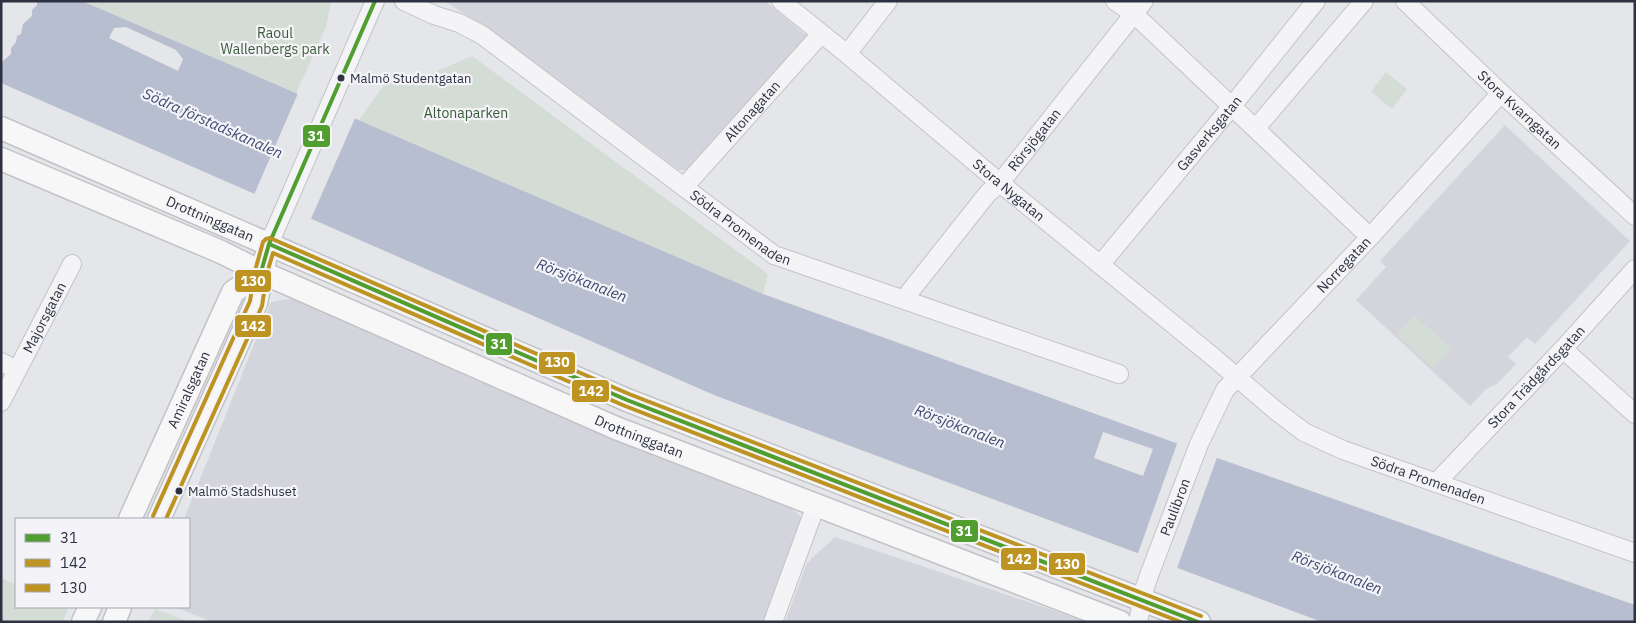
<svg xmlns="http://www.w3.org/2000/svg" width="1636" height="623" font-family="'IBM Plex Sans',sans-serif">
<style>
.built{fill:#d4d5dc}
.green{fill:#d4dcd6}
.water{fill:#b7bed0}
.pier{fill:#e5e6e9}
.lines{fill:none;stroke-linecap:round;stroke-linejoin:round}
.minor-casing{stroke:#c3c4c7;stroke-width:20}
.major-casing{stroke:#c2c3c7;stroke-width:25}
.minor{stroke:#f4f4f6;stroke-width:18}
.major{stroke:#f7f7f8;stroke-width:22}
.bus-1-casing{stroke:#f4f4f8;stroke-width:8}
.bus-2-casing{stroke:#f4f4f8;stroke-width:8}
.bus-3-casing{stroke:#f4f4f8;stroke-width:8}
.bus-1{stroke:#509e2f;stroke-width:4}
.bus-2{stroke:#bd9422;stroke-width:4}
.bus-3{stroke:#bd9422;stroke-width:4}
.bus-dot{fill:#2d3141;stroke:#f4f4f8;stroke-width:2}
.labels{text-anchor:middle;dominant-baseline:central;stroke-width:4.5;stroke-linejoin:round;paint-order:stroke}
.bus-label{font-size:13px;fill:#2d3141;stroke:#f4f4f8;text-anchor:start}
.park-label{font-size:14px;fill:#3c5b3c;stroke:#f4f4f8}
.street-label{font-size:14px;fill:#2d3141;stroke:#f4f4f8}
.water-label{font-size:15px;font-style:italic;fill:#3c4971;stroke:#f4f4f8}
.line-badge{stroke:#f4f4f8;stroke-width:2}
.badge-label{font-size:14px;text-anchor:middle;font-weight:bold;fill:#fff}
</style>
<rect width="100%" height="100%" fill="#e5e6e9"/>
<!-- built -->
<path class="built" d="M444,1H765L806,35L804,48L695,170H679L482,25Z
M1505,125L1630,241L1535,344L1527,337L1508,357L1516,364L1497,384L1486,389L1470,406L1356,300L1386,267L1380,261Z
M299,297L778,498L804,519L766,622H213L174,607H189V519H184L271,302Z
M835,537L1085,621V622H785L807,563Z"/>
<!-- green -->
<path class="green" d="M82,1H331L326,27L296,93Z
M472,56L768,274L763,294L359,120L391,75H428Z
M1386,72L1407,89L1392,109L1371,92Z
M1414,315L1451,349L1433,368L1397,334Z
M1,578L16,585V607H63L68,609L62,622H1Z
M155,609L190,622H148Z"/>
<!-- water -->
<path class="water" d="M1,1H82L763,294L1223,460L1635,605V622H1322L714,395L1,83Z"/>
<!-- pier -->
<path class="pier" d="M1,1H37V5L32,10V16L23,24L21,34L17,36L16,42L11,48V54L3,61L1,67Z
M126,27L176,50L183,59L178,71L109,38L114,28Z
M299,91L356,116L310,221L253,197Z
M1103,432L1153,449L1143,476L1094,458Z
M1178,441L1218,455L1176,571L1137,556Z"/>
<g class="lines">
<defs>
<g id="minor">
<path id="s1" d="M404,1L434,15L459,23L482,35L774,255L1119,374"/>
<path id="s2" d="M781,1L847,54L1000,183L1212,356L1275,410L1304,432L1343,450L1635,553"/>
<path d="M1115,1L1134,14L1370,237"/>
<path id="s3" d="M1405,1L1501,93L1635,216"/>
<path d="M847,54L888,1"/>
<path d="M1256,128L1364,1"/>
<path id="s4" d="M684,187L821,34"/>
<path d="M269,244L375,1"/>
<path id="s5" d="M1100,265L1232,106L1316,1"/>
<path id="s6" d="M904,299L988,193L1000,183L1144,1"/>
<path d="M1563,349L1635,414"/>
<path d="M1,362L17,370"/>
<path id="s7" d="M1,402L72,264"/>
<path id="s8" d="M1436,483L1563,349L1635,269"/>
<path d="M773,622L816,505"/>
<path id="s9" d="M1138,622L1145,587L1151,570L1199,444L1225,390L1370,237L1501,93"/>
</g>
<g id="major">
<path id="s10" d="M1,128L627,400L1199,622"/>
<path id="s11" d="M1,159L221,252L261,272L616,428L1120,622"/>
<path id="s12" d="M130,519L233,292L261,272"/>
<path d="M159,519L256,303L265,259"/>
<path d="M83,622L90,607"/>
<path d="M114,622L120,607"/>
</g>
</defs>
<!-- minor casing -->
<use href="#minor" class="minor-casing"/>
<!-- major casing -->
<use href="#major" class="major-casing"/>
<!-- minor -->
<use href="#minor" class="minor"/>
<!-- major -->
<use href="#major" class="major"/>
<defs>
<path id="bus-1" d="M269,244L627,400L1198,622
M261,272L269,244L375,1"/>
<path id="bus-2" d="M166,519L262,306L267,273L273,253L625,406L1181,622"/>
<path id="bus-3" d="M153,516L250,301L255,271L263,242L266,239L270,238L629,394L1201,616"/>
</defs>
<!-- bus-1 casing -->
<use href="#bus-1" class="bus-1-casing"/>
<!-- bus-2 casing -->
<use href="#bus-2" class="bus-2-casing"/>
<!-- bus-3 casing -->
<use href="#bus-3" class="bus-3-casing"/>
<!-- bus-1 -->
<use href="#bus-1" class="bus-1"/>
<!-- bus-2 -->
<use href="#bus-2" class="bus-2"/>
<!-- bus-3 -->
<use href="#bus-3" class="bus-3"/>
</g>
<!-- markers -->
<g class="bus-dot">
<circle cx="341" cy="78" r="4.5"/>
<circle cx="179" cy="491" r="4.5"/>
</g>
<g class="labels">
<!-- bus labels -->
<g class="bus-label">
<text x="350" y="78">Malmö Studentgatan</text>
<text x="188" y="491">Malmö Stadshuset</text>
</g>
<!-- park labels -->
<g class="park-label">
<text x="275" y="33">Raoul<tspan x="275" dy="16">Wallenbergs park</tspan></text>
<text x="466" y="113">Altonaparken</text>
</g>
<!-- street labels -->
<g class="street-label">
<text stroke="none"><textPath href="#s3" startOffset="158">Stora Kvarngatan</textPath></text>
<text stroke="none"><textPath href="#s4" startOffset="102">Altonagatan</textPath></text>
<text stroke="none"><textPath href="#s5" startOffset="171">Gasverksgatan</textPath></text>
<text stroke="none"><textPath href="#s6" startOffset="206">Rörsjögatan</textPath></text>
<text stroke="none"><textPath href="#s2" startOffset="296">Stora Nygatan</textPath></text>
<text stroke="none"><textPath href="#s10" startOffset="228">Drottninggatan</textPath></text>
<text stroke="none"><textPath href="#s1" startOffset="408">Södra Promenaden</textPath></text>
<text stroke="none"><textPath href="#s9" startOffset="421">Norregatan</textPath></text>
<text stroke="none"><textPath href="#s7" startOffset="95">Majorsgatan</textPath></text>
<text stroke="none"><textPath href="#s8" startOffset="146">Stora Trädgårdsgatan</textPath></text>
<text stroke="none"><textPath href="#s12" startOffset="142">Amiralsgatan</textPath></text>
<text stroke="none"><textPath href="#s11" startOffset="696">Drottninggatan</textPath></text>
<text stroke="none"><textPath href="#s2" startOffset="811">Södra Promenaden</textPath></text>
<text stroke="none"><textPath href="#s9" startOffset="121">Paulibron</textPath></text>
</g>
<!-- water labels -->
<g class="water-label">
<text transform="translate(213 123) rotate(24)">Södra förstadskanalen</text>
<text transform="translate(582 280) rotate(21)">Rörsjökanalen</text>
<text transform="translate(960 426) rotate(21)">Rörsjökanalen</text>
<text transform="translate(1337 572) rotate(21)">Rörsjökanalen</text>
</g>
</g>
<g class="line-badge">
<rect x="302" y="124" width="29" height="24" rx="5" fill="#509e2f"/>
<rect x="234" y="269" width="38" height="24" rx="5" fill="#bd9422"/>
<rect x="234" y="314" width="38" height="24" rx="5" fill="#bd9422"/>
<rect x="485" y="332" width="28" height="24" rx="5" fill="#509e2f"/>
<rect x="538" y="351" width="38" height="24" rx="5" fill="#bd9422"/>
<rect x="571" y="379" width="39" height="24" rx="5" fill="#bd9422"/>
<rect x="950" y="519" width="29" height="24" rx="5" fill="#509e2f"/>
<rect x="1000" y="547" width="38" height="24" rx="5" fill="#bd9422"/>
<rect x="1048" y="552" width="38" height="24" rx="5" fill="#bd9422"/>
</g>
<g class="badge-label">
<text x="316" y="141">31</text>
<text x="253" y="286">130</text>
<text x="253" y="331">142</text>
<text x="499" y="349">31</text>
<text x="557" y="367">130</text>
<text x="591" y="396">142</text>
<text x="964" y="536">31</text>
<text x="1019" y="564">142</text>
<text x="1067" y="569">130</text>
</g>
<!-- border -->
<rect width="1636" height="623" fill="none" stroke="#2d3141" stroke-width="5"/>
<!-- legend -->
<rect x="15" y="518" width="175" height="90" fill="#f4f4f8" stroke="#a4a6af"/>
<rect x="25" y="534" width="25" height="8" fill="#509e2f" stroke="#a4a6af"/>
<text x="60" y="543" font-size="15" fill="#2d3141">31</text>
<rect x="25" y="559" width="25" height="8" fill="#bd9422" stroke="#a4a6af"/>
<text x="60" y="568" font-size="15" fill="#2d3141">142</text>
<rect x="25" y="584" width="25" height="8" fill="#bd9422" stroke="#a4a6af"/>
<text x="60" y="593" font-size="15" fill="#2d3141">130</text>
</svg>
